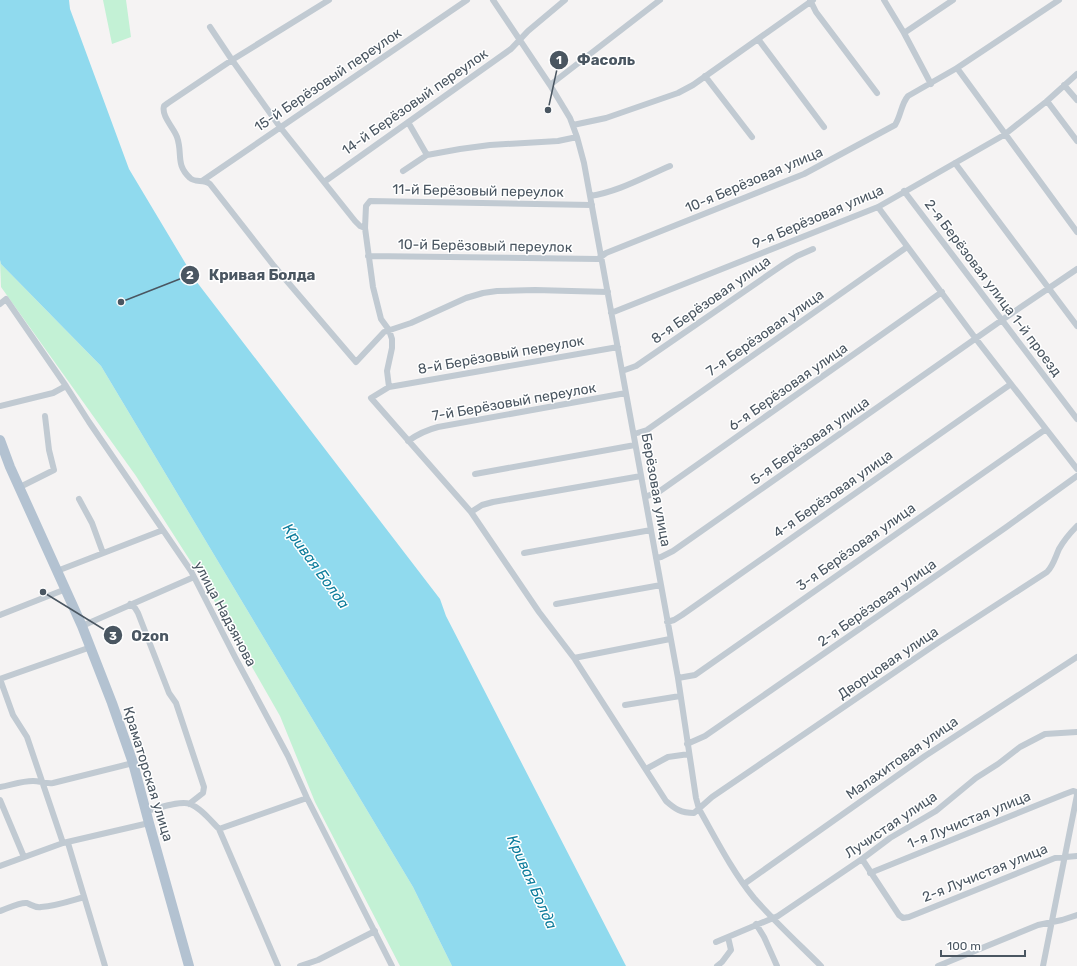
<svg xmlns="http://www.w3.org/2000/svg" width="1077" height="966" font-family="Rubik,sans-serif">
<style>
.green{fill:#c3f1d5}
.water{fill:#90daee}
.lines{fill:none;stroke-linecap:round;stroke-linejoin:round}
.minor{stroke:#c1cad2;stroke-width:6}
.primary{stroke:#b3c2d1;stroke-width:10}
.labels{text-anchor:middle;dominant-baseline:central;stroke-width:3;stroke-linejoin:round;paint-order:stroke}
.street-label{font-size:14px;fill:#4a5661;stroke:#fff}
.water-label{font-size:15px;font-style:italic;fill:#0c7c9b;stroke:#fff}
.leader{fill:none;stroke:#4a5661;stroke-width:1.5}
.callout-dot{fill:#4a5661;stroke:#fff;stroke-width:1.5}
.mark-label{font-size:12px;text-anchor:middle;font-weight:bold;fill:#fff}
.callout-label{font-size:15px;text-anchor:middle;font-weight:bold;fill:#4a5661;stroke:#fff;stroke-width:3;stroke-linejoin:round;paint-order:stroke}
</style>
<rect width="100%" height="100%" fill="#f5f3f3"/>
<!-- green -->
<path class="green" d="M103,0H126L131,37L112,44Z
M0,260L1,264L101,366L413,887L452,966H400L315,802L280,716L200,576L136,476L1,287Z"/>
<!-- water -->
<path class="water" d="M0,0H69L70,9L129,169L196,281L440,599L446,616L626,966H452L413,887L101,366L1,264L0,260Z"/>
<g class="lines">
<!-- minor -->
<path class="minor" d="M329,0L232,60L168,103L164,106C161,116 174,128 177,137C183,154 175,164 190,178C195,183 204,179 210,184L274,266L356,362L384,332L411,323L466,298L483,293L497,291L535,290L608,292
M493,0L550,85L570,118L577,137L584,163L678,678L696,798L699,809C716,839 732,871 754,898C775,922 799,944 821,966
M810,0L816,12L877,93
M884,0L904,33L931,84
M210,27L232,60L280,127L355,221L360,226L365,228
M904,33L953,0
M758,39L824,127
M957,68L1077,232
M705,76L752,137
M550,85L660,0
M1064,85L1077,100
M1047,101L1077,141
M408,122L427,155
M573,125L606,118L678,93L693,85L813,0
M955,163L1077,326
M403,171L427,155L460,149L490,145L558,141L577,137
M202,181L467,0
M324,182L511,49L528,31L565,0
M904,191L1077,419
M590,196C618,192 644,177 670,166
M592,205L370,201L366,206L365,228L373,287L381,319L389,330L392,339V348L387,371L389,387L371,398L471,512L539,612L574,658L666,801C675,809 681,813 694,813L712,797L939,642L1047,572C1053,566 1055,558 1059,549C1064,540 1070,533 1077,526
M878,207L976,339L1077,469
M368,256L598,259L606,253L804,174L895,125C901,116 901,104 908,96L957,68L1059,0
M0,304L6,299L66,386L89,422L191,571L235,657L288,756L307,798L392,966
M611,313L878,207L1004,135L1047,101L1077,74
M622,371L636,366L784,264L797,256L813,249
M389,387L618,347
M0,406L53,393L66,386
M634,434L647,430L907,247
M408,441C418,434 426,430 438,427L626,393
M475,474L635,445
M20,487L54,470L49,450L45,416
M645,497L660,491L942,292
M79,499L92,523L103,553
M471,512L482,505L493,502L641,476
M524,553L651,530
M656,558L661,557L673,551L1002,320L1077,269
M57,571L163,530
M130,604L135,608L138,613L169,693L176,703L204,787L203,793L189,804
M556,604L661,585
M0,615L66,589
M667,622L674,620L682,615L1011,384
M82,626L194,577
M574,658L670,639
M678,678L695,675L1046,429
M0,679L13,715L27,737L63,843
M0,679L91,647
M625,705L680,696
M687,744L705,736L1005,528L1077,476
M646,769L668,757L689,754
M0,787C11,785 22,781 33,781C40,781 46,784 53,783L133,763
M0,800L24,857
M146,811C157,809 180,800 190,804C201,808 211,821 219,829L307,798
M219,829L278,966
M68,843L105,966
M862,859L899,915L903,918L909,917L1055,858L1077,856
M0,866L63,843L149,823
M870,873L1065,794L1073,791L1077,792
M744,884L925,756L1077,657
M0,911C7,909 19,902 27,903C32,905 35,908 41,907C56,906 70,901 84,897
M756,924L764,937L777,966
M716,942L778,916L862,859L890,838L936,811L976,778L998,764L1020,747L1045,734L1077,732
M300,966L318,960L375,931
M717,966L722,962L731,950L728,937
M938,966L1038,925L1062,920L1077,915
M1043,966L1077,795"/>
<!-- primary -->
<path class="primary" d="M0,440L10,467L82,626L112,703L133,763L149,823L189,966"/>
</g>
<g class="labels">
<!-- street labels -->
<g class="street-label">
<text transform="translate(328 80) rotate(-34)">15-й Берёзовый переулок</text>
<text transform="translate(415 102) rotate(-35)">14-й Берёзовый переулок</text>
<text transform="translate(754 180) rotate(-23)">10-я Берёзовая улица</text>
<text transform="translate(478 191) rotate(1)">11-й Берёзовый переулок</text>
<text transform="translate(818 217) rotate(-23)">9-я Берёзовая улица</text>
<text transform="translate(485 246) rotate(1)">10-й Берёзовый переулок</text>
<text transform="translate(993 288) rotate(53)">2-я Берёзовая улица 1-й проезд</text>
<text transform="translate(711 300) rotate(-35)">8-я Берёзовая улица</text>
<text transform="translate(765 333) rotate(-35)">7-я Берёзовая улица</text>
<text transform="translate(501 355) rotate(-10)">8-й Берёзовый переулок</text>
<text transform="translate(788 387) rotate(-35)">6-я Берёзовая улица</text>
<text transform="translate(514 402) rotate(-10)">7-й Берёзовый переулок</text>
<text transform="translate(810 441) rotate(-35)">5-я Берёзовая улица</text>
<text transform="translate(656 490) rotate(80)">Берёзовая улица</text>
<text transform="translate(833 494) rotate(-35)">4-я Берёзовая улица</text>
<text transform="translate(856 547) rotate(-35)">3-я Берёзовая улица</text>
<text transform="translate(877 603) rotate(-35)">2-я Берёзовая улица</text>
<text transform="translate(225 614) rotate(62)">улица Надзянова</text>
<text transform="translate(888 663) rotate(-34)">Дворцовая улица</text>
<text transform="translate(902 758) rotate(-35)">Малахитовая улица</text>
<text transform="translate(148 774) rotate(73)">Краматорская улица</text>
<text transform="translate(969 820) rotate(-22)">1-я Лучистая улица</text>
<text transform="translate(891 825) rotate(-34)">Лучистая улица</text>
<text transform="translate(985 873) rotate(-22)">2-я Лучистая улица</text>
</g>
<!-- water labels -->
<g class="water-label">
<text transform="translate(316 566) rotate(54)">Кривая Болда</text>
<text transform="translate(532 882) rotate(66)">Кривая Болда</text>
</g>
</g>
<!-- callouts -->
<path class="leader" d="M548 110L559 60M121 302L190 275M43 592L113 635"/>
<g class="callout-dot">
<circle cx="548" cy="110" r="4"/>
<circle cx="121" cy="302" r="4"/>
<circle cx="43" cy="592" r="4"/>
<circle cx="559" cy="60" r="10"/>
<circle cx="190" cy="275" r="10"/>
<circle cx="113" cy="635" r="10"/>
</g>
<g class="mark-label">
<text x="559" y="64">1</text>
<text x="190" y="279">2</text>
<text x="113" y="640">3</text>
</g>
<g class="callout-label">
<text x="606" y="65">Фасоль</text>
<text x="262" y="280">Кривая Болда</text>
<text x="150" y="641">Ozon</text>
</g>
<!-- scale -->
<path d="M941 950v6h84v-6" fill="none" stroke="#4a5661" stroke-width="2"/>
<text x="947" y="950" font-size="12" fill="#4a5661" stroke="#ffffff" stroke-width="3" paint-order="stroke">100 m</text>
</svg>
